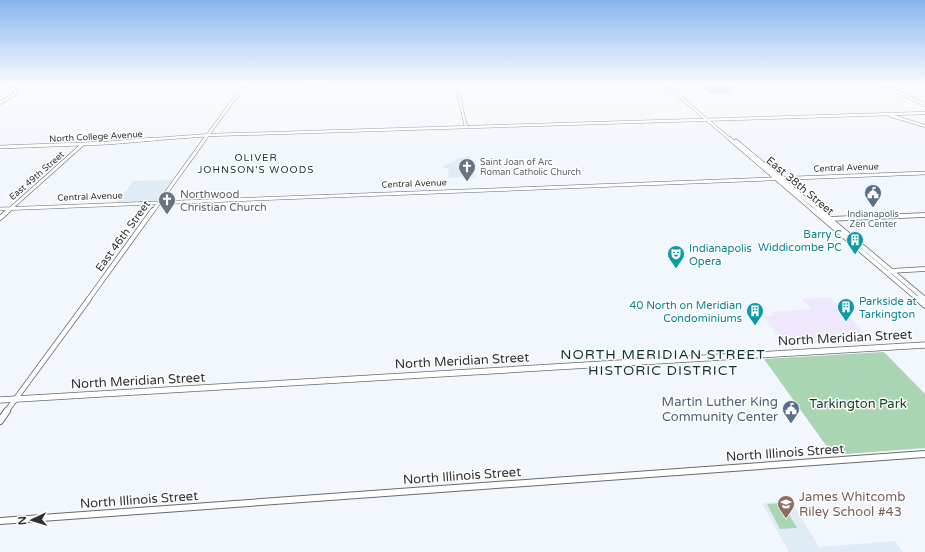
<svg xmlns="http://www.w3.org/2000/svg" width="925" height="552" font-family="'Varela Round',sans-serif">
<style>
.commercial{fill:#efe8fd}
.built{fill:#dfebf5}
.green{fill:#a9d5b2}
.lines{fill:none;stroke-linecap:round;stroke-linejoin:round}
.secondary-far4-casing{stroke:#656b6f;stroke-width:3.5}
.secondary-far3-casing{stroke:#656b6f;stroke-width:4}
.secondary-far2-casing{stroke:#656b6f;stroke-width:5.5}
.secondary-far1-casing{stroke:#656b6f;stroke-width:6}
.secondary-casing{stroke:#656b6f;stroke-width:8}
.primary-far3-casing{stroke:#656b6f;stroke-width:3.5}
.primary-far2-casing{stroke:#656b6f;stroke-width:4.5}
.primary-far1-casing{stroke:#656b6f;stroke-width:5.5}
.primary-casing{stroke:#656b6f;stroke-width:7}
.secondary-far4{stroke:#fff;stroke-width:2.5}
.secondary-far3{stroke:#fff;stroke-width:3}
.secondary-far2{stroke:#fff;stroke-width:4}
.secondary-far1{stroke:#fff;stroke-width:4.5}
.secondary{stroke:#fff;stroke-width:6}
.primary-far3{stroke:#fff;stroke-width:2.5}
.primary-far2{stroke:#fff;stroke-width:3.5}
.primary-far1{stroke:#fff;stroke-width:4}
.primary{stroke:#fff;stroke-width:5.5}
.labels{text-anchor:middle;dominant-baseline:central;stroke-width:3;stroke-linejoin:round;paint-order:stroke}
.far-street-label{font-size:9px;fill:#303234;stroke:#fff}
.far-worship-label{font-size:9px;fill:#5b616d;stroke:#fff;text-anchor:start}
.far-service-label{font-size:9px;fill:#4e5e75;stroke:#fff}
.far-neighbourhood-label{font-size:10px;letter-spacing:1px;fill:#0e3131;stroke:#fff}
.street-label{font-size:11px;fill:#303234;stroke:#fff}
.worship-label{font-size:11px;fill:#5b616d;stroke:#fff;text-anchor:start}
.culture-label{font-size:11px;fill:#0d838f;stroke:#fff;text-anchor:end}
.near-street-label{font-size:13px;fill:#303234;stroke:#fff}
.near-service-label{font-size:13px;fill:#4e5e75;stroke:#fff;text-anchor:end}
.near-park-label{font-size:13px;fill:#0c3f1e;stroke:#fff}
.near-education-label{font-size:13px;fill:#785e54;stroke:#fff;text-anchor:start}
.near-neighbourhood-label{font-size:14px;letter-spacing:1px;fill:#0e3131;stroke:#fff}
</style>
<rect width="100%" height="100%" fill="#f1f7fc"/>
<!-- commercial -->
<path class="commercial" d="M89,137L81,144L52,145L61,138Z
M830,297L871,339L814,343L812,341L783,343L763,316H774L771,312L811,309L802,299Z"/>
<!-- built -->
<path class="built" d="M264,83H454V84L300,88L302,85H262Z
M470,156L475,178L466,176L449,178L448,168L442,167L460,158Z
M172,180L157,201L116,202L134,181Z
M791,501L819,547L895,541L903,552H789L762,503Z"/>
<!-- green -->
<path class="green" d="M698,83H723L731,88L732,93L711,94Z
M884,352L925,394V448L846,454L834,451L825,444L764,359Z
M782,503L797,528L780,529L767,504Z"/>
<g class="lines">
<defs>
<path id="secondary-far4" d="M456,83L466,127
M879,83L925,105
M0,103L15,94L16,91L12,88L19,83
M889,115L925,126
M142,140L210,135L925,113
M204,140L243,87L242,83"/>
<path id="secondary-far3" d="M0,147L108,143L155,139
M0,209L925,173
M8,211L83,144
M153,211L205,139"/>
<path id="secondary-far2" d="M0,218L9,210
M828,219L925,215
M890,271L925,269
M88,300L153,210"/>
<path id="secondary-far1" d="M6,412L89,299"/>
<path id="secondary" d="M0,421L7,411
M0,521L925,454"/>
<path id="primary-far3" d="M661,83L674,92L731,140"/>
<path id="primary-far2" d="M730,139L814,211
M736,141L820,211"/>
<path id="primary-far1" d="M813,210L919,300
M819,210L925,299"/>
<path id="primary" d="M918,299L925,305
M0,400L925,345"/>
</defs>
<!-- secondary-far4 casing -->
<use href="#secondary-far4" class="secondary-far4-casing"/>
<!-- secondary-far3 casing -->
<use href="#secondary-far3" class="secondary-far3-casing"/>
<!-- secondary-far2 casing -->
<use href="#secondary-far2" class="secondary-far2-casing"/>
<!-- secondary-far1 casing -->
<use href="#secondary-far1" class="secondary-far1-casing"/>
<!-- secondary casing -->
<use href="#secondary" class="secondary-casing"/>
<!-- primary-far3 casing -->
<use href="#primary-far3" class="primary-far3-casing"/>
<!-- primary-far2 casing -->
<use href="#primary-far2" class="primary-far2-casing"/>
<!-- primary-far1 casing -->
<use href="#primary-far1" class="primary-far1-casing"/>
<!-- primary casing -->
<use href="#primary" class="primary-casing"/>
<!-- secondary-far4 -->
<use href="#secondary-far4" class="secondary-far4"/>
<!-- secondary-far3 -->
<use href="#secondary-far3" class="secondary-far3"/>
<!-- secondary-far2 -->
<use href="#secondary-far2" class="secondary-far2"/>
<!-- secondary-far1 -->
<use href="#secondary-far1" class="secondary-far1"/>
<!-- secondary -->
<use href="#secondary" class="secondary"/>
<!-- primary-far3 -->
<use href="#primary-far3" class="primary-far3"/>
<!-- primary-far2 -->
<use href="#primary-far2" class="primary-far2"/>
<!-- primary-far1 -->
<use href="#primary-far1" class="primary-far1"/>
<!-- primary -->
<use href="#primary" class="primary"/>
</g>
<!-- sky -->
<linearGradient id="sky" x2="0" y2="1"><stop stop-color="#88b5ee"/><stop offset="0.52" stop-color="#f9fbfe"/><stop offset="1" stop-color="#f9fbfe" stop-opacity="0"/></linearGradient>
<rect width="925" height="161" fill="url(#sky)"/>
<!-- icons -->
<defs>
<symbol id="church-pin" viewBox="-11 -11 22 30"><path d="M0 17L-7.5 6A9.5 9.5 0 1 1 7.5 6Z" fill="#6b7280" stroke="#fff"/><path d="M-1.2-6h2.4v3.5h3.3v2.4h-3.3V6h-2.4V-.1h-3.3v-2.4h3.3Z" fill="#fff"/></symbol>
<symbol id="civic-pin" viewBox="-11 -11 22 30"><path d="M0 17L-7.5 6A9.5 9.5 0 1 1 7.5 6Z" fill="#5c6f8a" stroke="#fff"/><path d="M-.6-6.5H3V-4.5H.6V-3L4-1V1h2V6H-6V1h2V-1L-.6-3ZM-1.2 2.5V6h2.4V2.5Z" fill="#fff"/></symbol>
<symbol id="building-pin" viewBox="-11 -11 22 30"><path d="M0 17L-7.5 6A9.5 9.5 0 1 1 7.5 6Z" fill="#0f9aa8" stroke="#fff"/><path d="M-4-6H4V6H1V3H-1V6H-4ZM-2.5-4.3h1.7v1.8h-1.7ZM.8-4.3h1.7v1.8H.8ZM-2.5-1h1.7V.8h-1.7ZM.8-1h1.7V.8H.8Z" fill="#fff"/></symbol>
<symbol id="theatre-pin" viewBox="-11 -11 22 30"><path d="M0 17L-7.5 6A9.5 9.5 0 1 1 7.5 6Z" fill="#0f9aa8" stroke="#fff"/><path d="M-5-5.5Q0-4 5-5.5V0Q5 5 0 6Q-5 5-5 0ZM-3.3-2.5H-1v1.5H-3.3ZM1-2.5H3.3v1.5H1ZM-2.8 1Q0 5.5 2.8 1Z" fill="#fff"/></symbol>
<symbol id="school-pin" viewBox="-11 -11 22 30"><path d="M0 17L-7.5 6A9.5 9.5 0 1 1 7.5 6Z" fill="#8d6e63" stroke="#fff"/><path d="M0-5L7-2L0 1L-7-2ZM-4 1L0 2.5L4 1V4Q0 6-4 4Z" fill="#fff"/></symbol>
</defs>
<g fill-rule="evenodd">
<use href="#church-pin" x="457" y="157" width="20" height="27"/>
<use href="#civic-pin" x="863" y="183" width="20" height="27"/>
<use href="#church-pin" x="157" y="190" width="20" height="27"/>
<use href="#building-pin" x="845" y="230" width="20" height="27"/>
<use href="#theatre-pin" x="666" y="244" width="20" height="27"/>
<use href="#building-pin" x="836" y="297" width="20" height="27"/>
<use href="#building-pin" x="745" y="301" width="20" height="27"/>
<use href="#civic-pin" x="781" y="399" width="20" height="27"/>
<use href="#school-pin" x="776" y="494" width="20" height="27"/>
</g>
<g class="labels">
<!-- far-street labels -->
<g class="far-street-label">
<text transform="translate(96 137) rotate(-3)">North College Avenue</text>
<text transform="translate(846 168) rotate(-2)">Central Avenue</text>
<text transform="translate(37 176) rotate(-41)">East 49th Street</text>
<text transform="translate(414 184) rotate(-2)">Central Avenue</text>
<text transform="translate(90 197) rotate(-2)">Central Avenue</text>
</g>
<!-- far-worship labels -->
<g class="far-worship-label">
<text x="480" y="162">Saint Joan of Arc<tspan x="480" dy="10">Roman Catholic Church</tspan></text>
</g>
<!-- far-service labels -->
<g class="far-service-label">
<text x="873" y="214">Indianapolis<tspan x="873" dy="10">Zen Center</tspan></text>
</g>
<!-- far-neighbourhood labels -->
<g class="far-neighbourhood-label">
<text x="256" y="158">OLIVER<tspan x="256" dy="12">JOHNSON'S WOODS</tspan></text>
</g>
<!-- street labels -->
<g class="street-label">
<text transform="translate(800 186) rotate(40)">East 38th Street</text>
<text transform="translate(123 236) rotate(-54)">East 46th Street</text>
</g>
<!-- worship labels -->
<g class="worship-label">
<text x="180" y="194">Northwood<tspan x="180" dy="13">Christian Church</tspan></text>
</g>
<!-- culture labels -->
<g class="culture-label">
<text x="842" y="234">Barry C<tspan x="842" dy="13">Widdicombe PC</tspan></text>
<text x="689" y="248" text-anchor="start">Indianapolis<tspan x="689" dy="13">Opera</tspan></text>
<text x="859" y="301" text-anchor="start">Parkside at<tspan x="859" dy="13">Tarkington</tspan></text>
<text x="742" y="305">40 North on Meridian<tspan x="742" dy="13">Condominiums</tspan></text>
</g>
<!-- near-street labels -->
<g class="near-street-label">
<text transform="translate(845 338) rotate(-3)">North Meridian Street</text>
<text transform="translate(462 361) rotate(-3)">North Meridian Street</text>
<text transform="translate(138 381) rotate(-3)">North Meridian Street</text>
<text transform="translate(785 453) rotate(-4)">North Illinois Street</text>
<text transform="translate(462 476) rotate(-4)">North Illinois Street</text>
<text transform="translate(139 500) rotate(-4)">North Illinois Street</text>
</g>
<!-- near-service labels -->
<g class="near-service-label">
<text x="778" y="402">Martin Luther King<tspan x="778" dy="15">Community Center</tspan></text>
</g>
<!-- near-park labels -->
<g class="near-park-label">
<text x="858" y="404">Tarkington Park</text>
</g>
<!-- near-education labels -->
<g class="near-education-label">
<text x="799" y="497">James Whitcomb<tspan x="799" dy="15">Riley School #43</tspan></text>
</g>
<!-- near-neighbourhood labels -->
<g class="near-neighbourhood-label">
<text x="663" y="354">NORTH MERIDIAN STREET<tspan x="663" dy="16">HISTORIC DISTRICT</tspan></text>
</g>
</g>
<!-- north arrow -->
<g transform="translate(32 520) rotate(266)" stroke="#ffffff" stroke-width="3" paint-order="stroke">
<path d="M0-3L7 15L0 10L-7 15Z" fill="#303234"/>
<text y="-6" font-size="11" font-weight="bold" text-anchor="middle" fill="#303234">N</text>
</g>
</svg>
